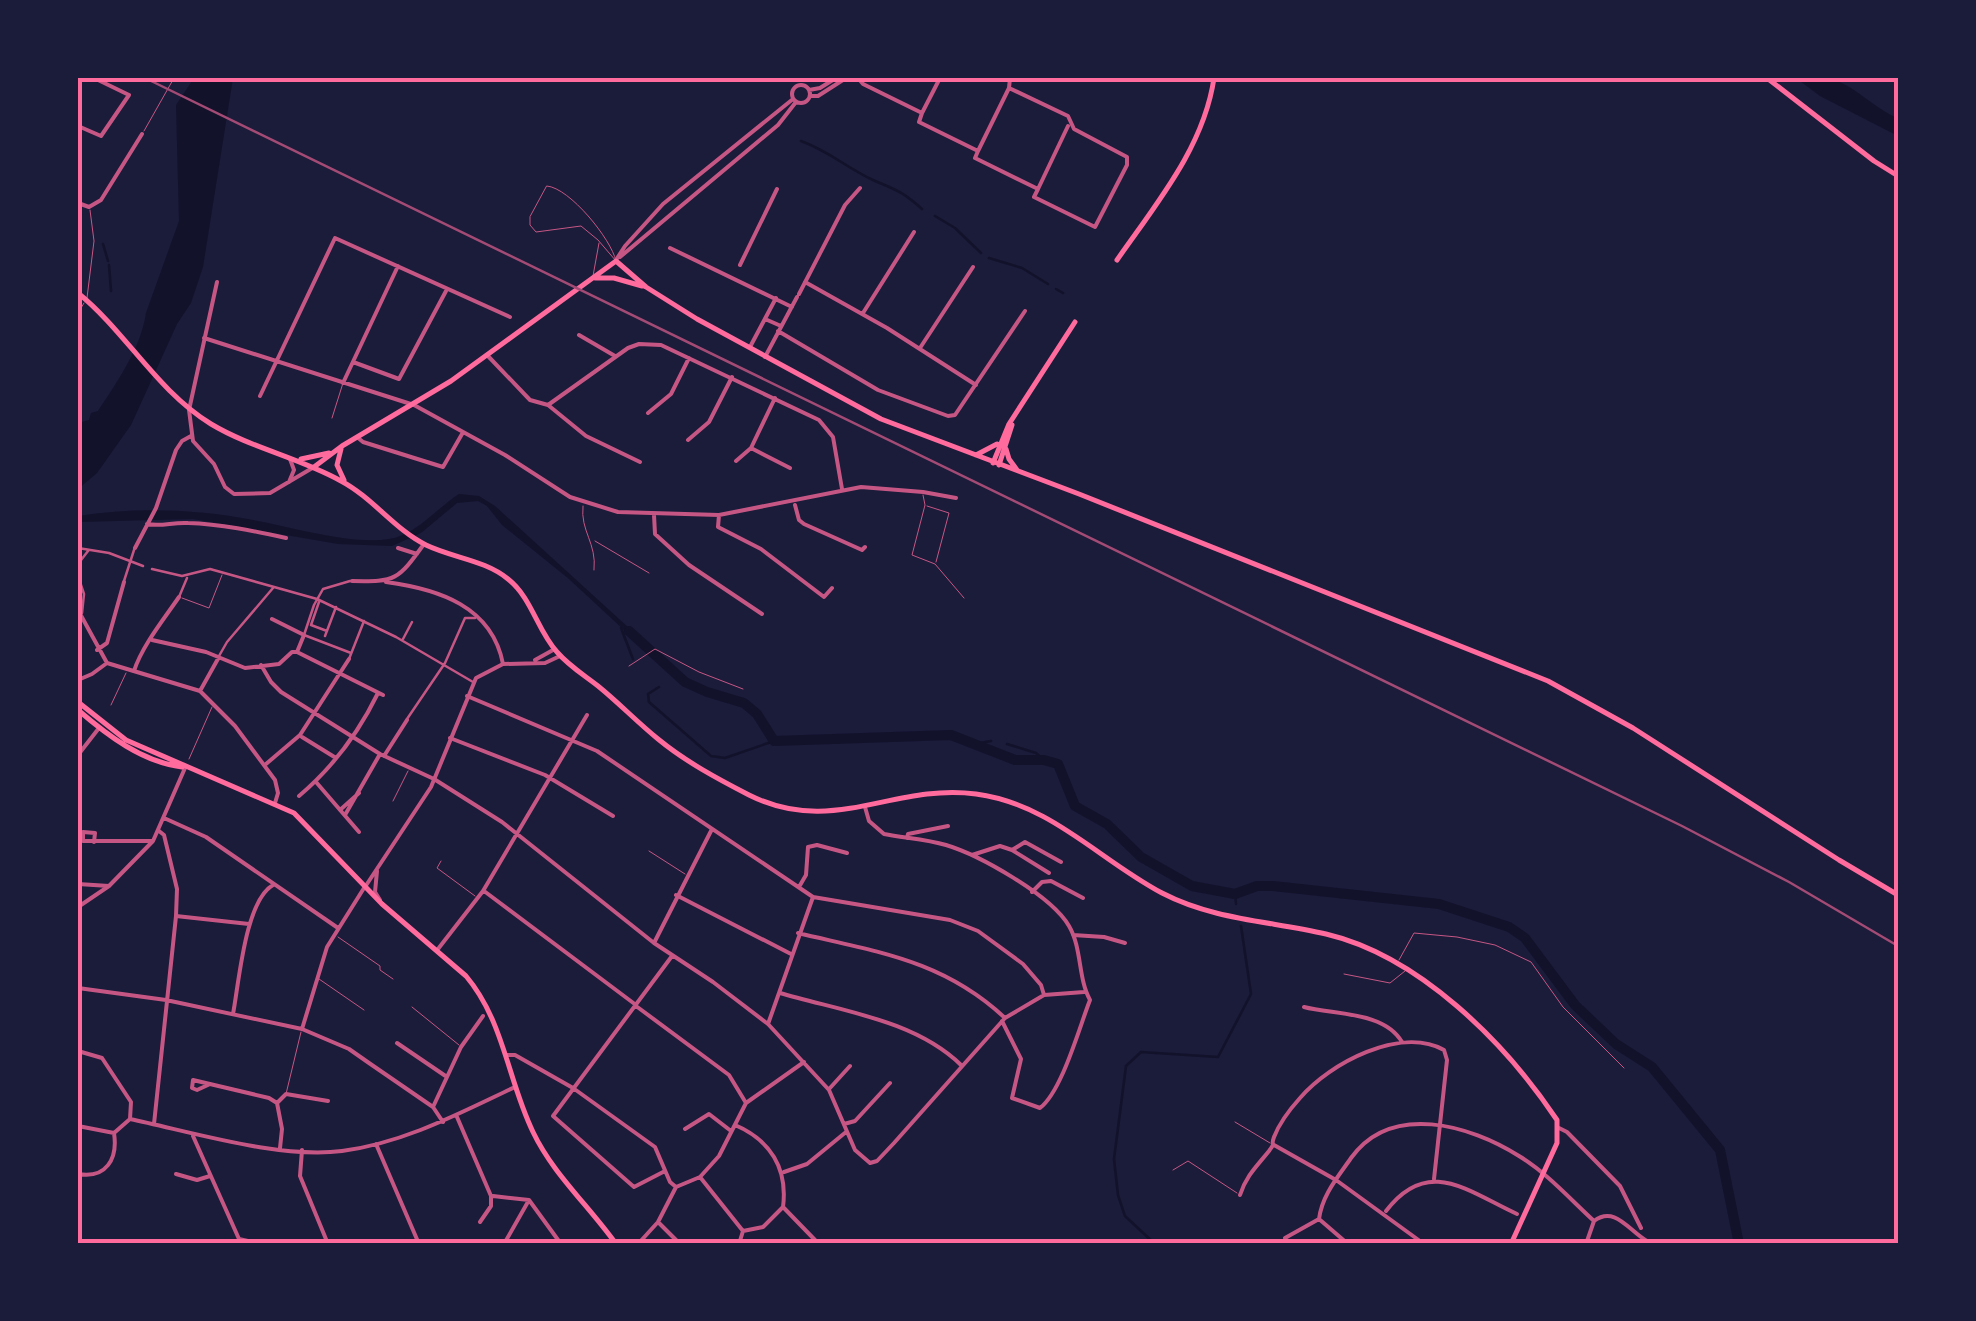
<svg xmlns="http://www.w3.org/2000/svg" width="1976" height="1321" font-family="'Nunito Sans',sans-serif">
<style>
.water{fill:#12122b}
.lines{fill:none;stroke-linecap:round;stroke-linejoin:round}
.stream{stroke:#12122b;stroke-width:2.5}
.river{stroke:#12122b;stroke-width:10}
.service{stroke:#c65784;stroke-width:1}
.pedestrian{stroke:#c65784;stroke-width:2.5}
.minor{stroke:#c65784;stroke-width:4}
.tertiary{stroke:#c65784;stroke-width:4}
.secondary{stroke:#ff6b9d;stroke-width:5}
.rail{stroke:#a44b75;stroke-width:2.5}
.neatline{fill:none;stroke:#ff6b9d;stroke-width:4}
</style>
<rect width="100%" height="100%" fill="#1b1b3a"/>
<!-- water -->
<path class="water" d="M194,78H233L203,267L191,303L177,324L131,425L97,473L78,489V423L89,420L91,413L98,411C117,382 141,348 146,313L179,221L176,105Z
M1796,78C1806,77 1819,75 1828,78C1854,84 1874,109 1898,118V136L1820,96Z
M459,494L479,496L495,506L641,639L637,642L569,579L502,525L487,506L478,501L457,503L421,533L392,546L338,544L193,519L78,522V516C135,507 196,509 253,520C291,527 351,545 389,539C416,535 437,508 459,494Z"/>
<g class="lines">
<!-- stream -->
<path class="stream" d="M801,141C829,151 847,168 873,180C896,190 902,191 922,209
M935,216L955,228L981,253
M103,244L108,261
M989,258L1022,268L1048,284
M109,265L111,291
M1056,289L1063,293
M621,628L633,659
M659,687L648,694L649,702L711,756L725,758L774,741
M975,744L991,741
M1007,744L1036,753L1044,760
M1235,894L1236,904
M1155,1244L1125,1216L1118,1195L1114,1159L1126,1066L1141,1052L1218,1057L1251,994L1241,926"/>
<!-- river -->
<path class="river" d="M629,631L685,682L707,692L744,703L757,714L774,741L951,735L1015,760H1044L1058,764L1075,806L1107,824L1141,857L1192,886L1235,894L1257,886H1273L1439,904L1509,927L1525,938L1575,1005L1616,1044L1652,1067L1720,1150L1739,1244"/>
<!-- service -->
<path class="service" d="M144,131L174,78
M547,186C570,188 611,239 616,261L598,240L581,226L536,232L530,225V217Z
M593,276L599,243
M87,298L94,241L90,210
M78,313L84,303
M332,418L343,383
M923,495L925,505L912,555L935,564L964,598
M583,506C580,531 597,543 594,570
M927,506L949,513L936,562
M595,541L649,573
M182,598L209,608L222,575
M629,666L655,649L699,672L743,689
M111,705L126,673
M189,759L212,707
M393,801L408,771
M649,851L685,874
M441,861L437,868L475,896
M338,937L380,966V970L393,979
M1399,960L1414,933L1457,937L1495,945L1531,962L1563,1007L1624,1068
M1344,974L1390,983L1405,971
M319,979L364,1010
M412,1007L459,1045
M286,1094L301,1032
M1235,1122L1270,1143
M1173,1170L1188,1161L1237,1193
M1567,1241L1573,1244"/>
<!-- pedestrian -->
<path class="pedestrian" d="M78,548L109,553L143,566
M78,564L88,551
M152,569L182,576L210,569L317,599L396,637L473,682
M78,576L84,594L82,613
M124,581L134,550
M350,581L323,589L314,605L304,635L351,653
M179,597L187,578
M319,602L311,625L327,631
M325,636L336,607
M403,639L412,622
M219,656L227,642L273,588
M349,659L364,621
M407,719L445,663L465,618H475"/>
<!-- minor -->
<path class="minor" d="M858,78L863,84L922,113L919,122L978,151L975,158L1038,189L1034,197L1095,227L1127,165V157L1074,129L1068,116L1009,88L1010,78
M792 94a9 9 0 1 1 18 0a9 9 0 1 1-18 0Z
M809,90L820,88L836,78
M810,96H818L846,78
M922,113L940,78
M78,126L101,136L129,95L94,78
M978,151L1009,88
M1038,189L1068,126
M78,203L89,207L101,200L142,134
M670,248L792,307
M620,257L778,125L796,102
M616,260L625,246L663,204L793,99
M740,265L777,189
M217,282L189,410L193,441L214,464L225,487L234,494L270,493L314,467
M805,282L887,328L976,385
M799,294L845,205L860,188
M863,313L914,232
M765,319L781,326
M778,331L878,390L948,416L955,415L1025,311
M579,335L615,356
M204,338L414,405L505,455L570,497L618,512L719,515L861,487L923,492L956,498
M750,347L776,298
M920,348L973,267
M487,355L530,400L548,405L628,348L639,344L661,345L819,420L833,437L842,489
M765,357L797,297
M353,362L399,379L446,291
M343,383L398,266
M260,396L335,238L510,317
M548,405L586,436L640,462
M648,413L671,394L689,358
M357,437L363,442L443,467L462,434
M688,440L709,422L732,377
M751,448L790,468
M736,461L751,448L775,398
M289,482L294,470L290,459
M795,505L799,520L804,524L862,550L865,547
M654,515L655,534L689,565L762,614
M719,515L718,527L761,549L824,597L832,588
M147,524C162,527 172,522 188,523C221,524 254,531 286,538
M135,548L156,508L176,450L182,441L191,436
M398,548L417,554
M352,581C396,582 398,580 424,544
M386,582C438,589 492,606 503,664
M78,610L107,663L200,691L235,726L275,780L278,793L275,803
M272,619L304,635L297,652
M152,640L206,652L245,668L279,664L292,652H297
M97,650L107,643L124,582
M297,652L383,695
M261,665L271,682L281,692L380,754L434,779L502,822L654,943L713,982L768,1024L829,1090L855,1150L870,1163L877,1161L894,1143L1005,1018L1044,995L1084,992
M134,671C142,646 164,619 179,597
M78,680L92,674L107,663
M200,691L219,657
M467,696L597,751L813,897L950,920L978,931L1023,964L1041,985L1044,995
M302,737L336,758
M450,738L545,775L613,816
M78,755L99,728
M384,756L407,720
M266,764L300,735L349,659
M316,782L359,832
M299,796C332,768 359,732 378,693
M865,807L869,821L884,834C904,838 926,839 946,845C979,855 1051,895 1069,926C1082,948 1078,979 1090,1000C1079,1028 1062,1091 1040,1108L1012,1098L1021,1059L1002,1021
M340,810L359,793
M345,815L380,754
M164,818L206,837L338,928
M907,838L908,834L948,826
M94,842L95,833L83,832V841H153
M1012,850L1049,873
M972,855L1000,846L1012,850L1025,842L1061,862
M78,884L109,886
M799,887L806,875L808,847L817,845L847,853
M484,891L636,1005
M1032,892L1042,882L1051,881L1083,898
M676,895L791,954
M78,907L109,886L153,841L185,768
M176,916L249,924
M798,933C877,952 943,960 1005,1018
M1073,935L1104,937L1125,943
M654,943L712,829
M438,949L483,891L587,715
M78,988L166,1000L302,1029L349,1049L369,1063L433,1107L443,1122
M780,993C841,1011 915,1020 961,1065
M636,1006L729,1075L746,1103
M1304,1007C1334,1015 1384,1011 1402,1042
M233,1014C239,983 245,901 273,885
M768,1024L813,897
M302,1029L327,947L364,888
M397,1043L447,1077
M78,1051L102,1058L131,1102L130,1119
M506,1055H515L573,1088L655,1147L670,1182L676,1187
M210,1084L197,1090L192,1088L193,1080L269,1098L277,1103L286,1094L328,1101
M830,1088L850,1066
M277,1103L282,1129L280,1148
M433,1107L461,1047L483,1016
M457,1117L491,1196V1206L480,1222
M154,1124L176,916L177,889L164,835L159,831
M844,1124L855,1121L890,1083
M735,1125C770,1140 788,1168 783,1207L763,1227L743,1231
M78,1126L114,1133L130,1119C192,1132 279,1159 342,1151C404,1143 460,1113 515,1087
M1559,1128L1567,1132L1620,1186L1641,1228
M685,1129L709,1114L731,1131
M193,1136L239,1239L261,1244
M376,1144L419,1244
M1274,1145L1336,1180L1424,1244
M302,1150L300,1176L328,1244
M665,1171L634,1187L553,1116L672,956
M784,1172L807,1164L846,1132
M78,1174C106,1179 118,1159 114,1133
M176,1174L197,1180L210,1176
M700,1177L743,1231L739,1244
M1240,1195C1246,1176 1257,1166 1269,1151C1277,1140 1270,1148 1274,1137C1279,1124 1291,1108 1300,1098C1330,1063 1400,1026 1444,1050L1447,1060L1434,1179
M493,1196L529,1200L561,1244
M783,1207L815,1240
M1386,1211C1428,1156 1467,1191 1517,1214
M1594,1221C1615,1205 1629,1231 1647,1241L1646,1244
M658,1222L680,1244
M1285,1238L1319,1219
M504,1244L529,1200
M638,1244L658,1222L676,1187L700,1177L719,1156L746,1103L804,1062
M1348,1244L1319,1219C1322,1195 1338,1177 1351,1158C1391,1102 1470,1125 1519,1156C1547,1173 1570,1199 1594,1221
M1586,1244L1594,1221"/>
<!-- tertiary -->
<path class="tertiary" d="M535,660L553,650
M377,871L375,892L380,900
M365,887L431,787L476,678L503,664L545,663L560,656
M1647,1241L1659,1244"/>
<!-- secondary -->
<path class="secondary" d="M1767,78L1874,161L1898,176
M1117,260C1156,204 1204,147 1214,78
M595,278H614L642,286
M78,293C126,332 157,391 211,424C251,448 300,458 341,481C373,498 394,529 426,545C453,558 485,560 508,579C532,598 537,630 557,652C569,666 584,675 598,686C619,703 637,722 658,739C686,762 718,779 749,795C833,837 892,783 976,794C1051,804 1098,859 1162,893C1214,920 1270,921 1326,934C1419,956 1505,1042 1557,1120V1143L1511,1244
M341,449L337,465L344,480
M1006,449L1009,459L1017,470
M976,455L997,444
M301,459L329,453
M993,463L1009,424L1075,322
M999,465L1012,425
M314,467L342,446L451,381L616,261L646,287L697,319L881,419L1079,494L1548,681L1633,728L1839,860L1898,895
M78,702L126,740L294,813L382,904L466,976C504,1021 508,1081 533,1132C553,1174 589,1206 616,1244
M78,710C107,735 142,762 182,767"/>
<!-- rail -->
<path class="rail" d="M145,78L1682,826L1789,882L1898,946"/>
</g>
<!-- border -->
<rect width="1976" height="1321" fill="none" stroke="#1b1b3a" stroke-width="160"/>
<rect x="80" y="80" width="1816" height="1161" class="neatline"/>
</svg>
